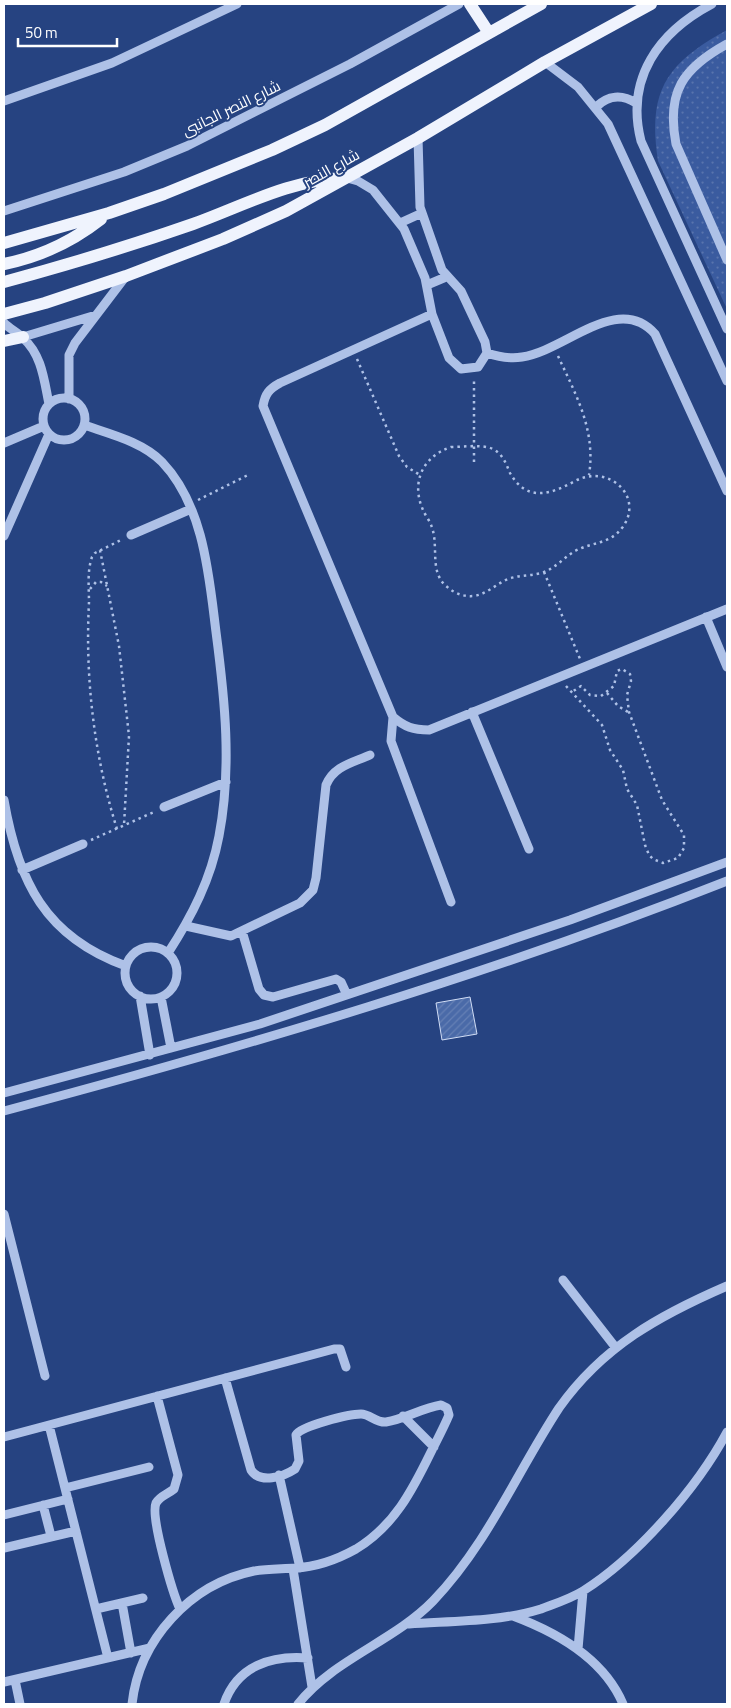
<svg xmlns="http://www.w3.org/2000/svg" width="731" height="1708" font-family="'Titillium Web',Cairo,sans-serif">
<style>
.grass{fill:url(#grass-dots)}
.building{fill:url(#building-hatch);stroke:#d1ddf5}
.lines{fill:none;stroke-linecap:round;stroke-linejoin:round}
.path{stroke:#aec1e7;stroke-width:2.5;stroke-dasharray:2.5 4;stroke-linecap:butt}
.minor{stroke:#aec1e7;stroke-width:9}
.major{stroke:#eff3fd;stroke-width:12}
.labels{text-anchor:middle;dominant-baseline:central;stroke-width:4;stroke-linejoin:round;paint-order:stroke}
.street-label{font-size:15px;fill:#fff;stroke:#264381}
</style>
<defs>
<pattern id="grass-dots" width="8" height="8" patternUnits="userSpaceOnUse" patternTransform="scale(1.25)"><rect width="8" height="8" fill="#3a5b9f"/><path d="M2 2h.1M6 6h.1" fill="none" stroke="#5874ad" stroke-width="1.8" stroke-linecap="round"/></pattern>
<pattern id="building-hatch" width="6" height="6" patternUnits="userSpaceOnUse" patternTransform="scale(1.25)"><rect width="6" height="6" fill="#4a6aa8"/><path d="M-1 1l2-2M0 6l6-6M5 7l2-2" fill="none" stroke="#6580b5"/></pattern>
</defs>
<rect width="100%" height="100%" fill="#264381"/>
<!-- grass -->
<path class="grass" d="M727,30V309L658,161C647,90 667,63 727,30Z"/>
<!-- building -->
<path class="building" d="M470,997L477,1034L442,1040L436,1003Z"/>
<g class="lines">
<!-- path -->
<path class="path" d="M558,356C576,395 596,430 589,475
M357,359L399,456L407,467L420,475
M451,447C464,447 481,444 493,449C503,454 506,464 510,473C527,503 551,494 575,481C610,463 645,498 622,528C610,544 592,542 575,551C563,558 555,569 541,573C530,576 519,575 508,579C496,584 487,594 474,596C463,597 454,593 446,586C427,569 442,541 428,519C409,490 418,458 451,447Z
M474,462V378
M198,500L250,474
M100,550L119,646L129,736L124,825
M544,572L580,659
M90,589L96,582H101L107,586
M566,686L602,725L610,750L623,770L627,789L637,805L645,845L649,855L653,859L663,863L678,858L684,848V835L662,800L629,712L627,695L631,681L630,674L622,669L617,671L614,686L601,696L590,695L581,686L572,692
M607,693L618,706L628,712
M117,829C94,756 85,678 89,602C89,588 87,571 92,557L95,553L123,539
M91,840L154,812"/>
<!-- minor -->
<path class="minor" d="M712,4C659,32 625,78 641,141L727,329
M727,44C683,68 666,92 676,144L727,260
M545,62L578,87L608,124L727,381
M4,101L112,63L237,4
M596,107C608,95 622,94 636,103
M347,178L358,181L373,190L404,229L425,278L432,314L449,358L461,369L478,367L487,353L485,342L461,291L442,270L420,207L418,138
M4,211L124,172L187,146L350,64L459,4
M400,223L422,213
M427,285L446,277
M432,314L280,383C269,389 265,394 263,406L393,717C405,727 413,730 429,730L727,609
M4,323C10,329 17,332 23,338C42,355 44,380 49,404
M23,337L96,315
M487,353C499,357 510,359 522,357C565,351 618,292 655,334L727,491
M43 419a21 21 0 1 1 42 0a21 21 0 1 1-42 0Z
M69,399V355L75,343L126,276
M84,425C110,434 143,442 162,462C204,506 209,576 216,632C225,700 232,768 219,836C211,879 192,916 168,953
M4,443L44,426
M131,535L191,509
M4,536L49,434
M706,617L727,667
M472,712L529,849
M393,717L391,741L451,902
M4,800C18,881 45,937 126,966
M164,807L226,782
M22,870L83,844
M186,926L231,936L300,903L313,890L316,878L326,785C334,766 352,763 370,755
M242,931L259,989L264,995L273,997L336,979L341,982L347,995
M125 973a26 26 0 1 1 52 0a26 26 0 1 1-52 0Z
M140,996L150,1055
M161,997L171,1048
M4,1093L260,1024L570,920L727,862
M4,1111C248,1046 492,974 727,881
M4,1214L45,1376
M563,1280L616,1348
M157,1396L178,1475L174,1489C168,1494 160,1496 156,1503C150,1517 173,1594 180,1609
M403,1416L434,1447
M49,1425L108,1658
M4,1437L334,1349H340L346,1367
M279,1475L300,1568
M65,1488L149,1467
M43,1505L51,1536
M4,1515L68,1499
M4,1548L76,1531
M293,1569L312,1687
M122,1603L131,1653
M96,1609L143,1598
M513,1616C556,1632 604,1659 623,1704
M409,1624C452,1621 499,1622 541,1609C554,1604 570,1599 583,1591C637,1557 697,1488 727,1432
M578,1649L583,1591
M15,1680L20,1704
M4,1682L150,1648
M132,1704C139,1640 190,1584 254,1571C267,1569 281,1569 295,1568C316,1567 338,1559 356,1549C394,1526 412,1491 431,1452C437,1440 444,1427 449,1415L447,1408L441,1405C422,1408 405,1419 386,1422C376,1423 370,1414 361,1414C349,1414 301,1426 296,1435L299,1461L295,1469C283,1477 260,1484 251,1470L225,1378
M224,1704C237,1666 271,1655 308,1658
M298,1704C334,1659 393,1642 433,1601C487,1545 517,1472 559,1408C603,1346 660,1315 727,1286"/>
<!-- major -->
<path class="major" d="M470,4L489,33
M4,243L109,213L164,194L272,150L325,125L541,4
M4,264C39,257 73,241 101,219
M4,282C67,265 130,246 193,224C243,206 289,180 344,178
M4,314L45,303L126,276L223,239L286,211L418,138L545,62L651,4
M4,341L23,337"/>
</g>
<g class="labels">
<!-- street labels -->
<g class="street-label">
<text transform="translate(231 108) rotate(-26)">شارع النصر الجانبى</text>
<text transform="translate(331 168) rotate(-29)">شارع النصر</text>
</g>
</g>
<!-- border -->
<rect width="731" height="1708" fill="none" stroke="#ffffff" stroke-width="10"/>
<!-- scale -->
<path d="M18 38v8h99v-8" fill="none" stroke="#ffffff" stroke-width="2.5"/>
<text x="25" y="38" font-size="15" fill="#ffffff" stroke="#264381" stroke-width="4" paint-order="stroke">50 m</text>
</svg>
